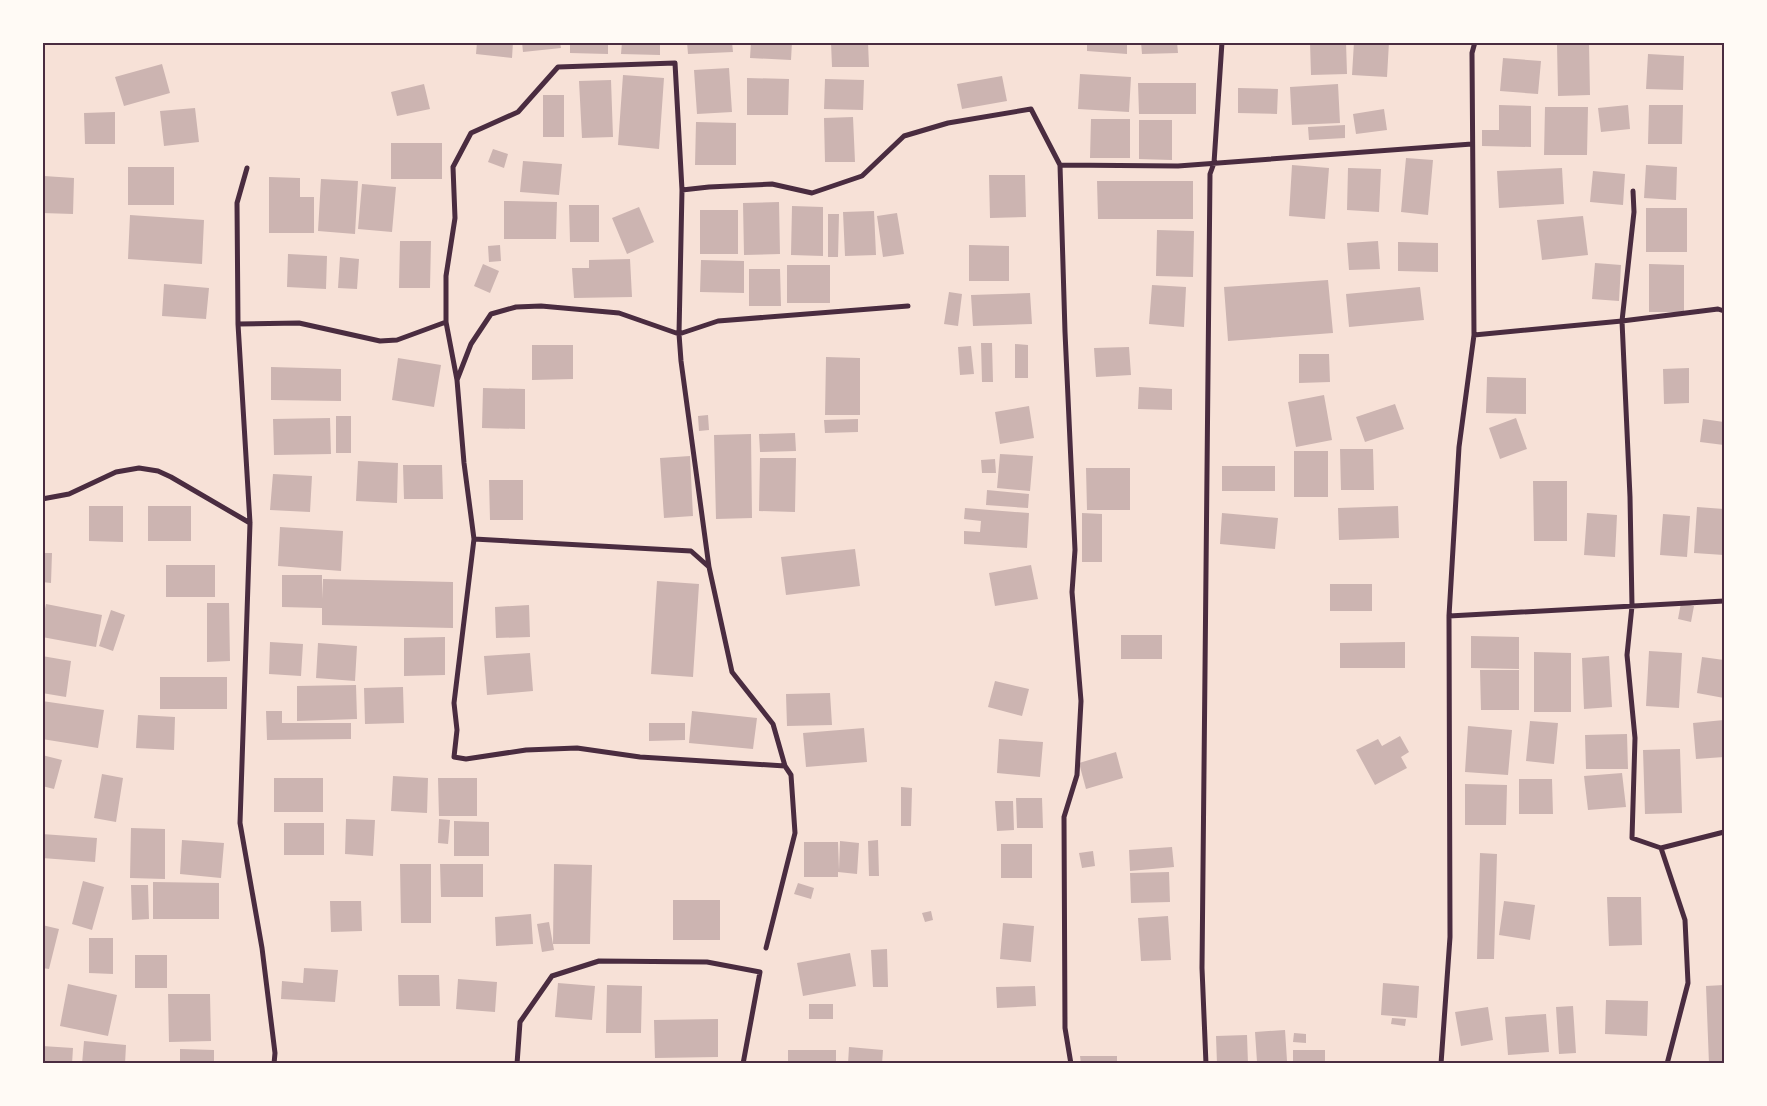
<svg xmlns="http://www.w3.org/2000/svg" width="1767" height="1106" font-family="Lora,serif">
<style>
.building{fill:#ccb4b1}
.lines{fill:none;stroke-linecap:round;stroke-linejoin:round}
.minor{stroke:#4a2c40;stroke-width:5}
.neatline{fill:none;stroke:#4a2c40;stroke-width:2}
</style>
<rect width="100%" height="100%" fill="#f7e1d7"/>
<!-- building -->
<path class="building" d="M477,42H513L512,58L476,54Z
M522,42H560L561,48L523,52Z
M570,42H608V54L570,53Z
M622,42H660V55L621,54Z
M687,42H732L733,52L688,54Z
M751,42H792L791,60L750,58Z
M831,42H868L869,67H832Z
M1087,42H1127V54L1087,51Z
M1141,42H1177L1178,53L1142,54Z
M1310,42H1346L1347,74L1311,75Z
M1354,42H1389L1387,77L1352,75Z
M1589,43L1590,95L1558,96L1557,44Z
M1648,54L1684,56L1683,90L1646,89Z
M1503,58L1541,61L1538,94L1500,91Z
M162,64L170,93L124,106L115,77Z
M729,68L732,112L697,114L694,70Z
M1080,74L1131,77L1129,112L1078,109Z
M623,75L664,78L659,149L618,145Z
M1002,76L1007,101L962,109L957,84Z
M747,78L789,79L788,115H747Z
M825,79L864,80L863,110L824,109Z
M611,80L613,137L582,138L579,81Z
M1138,83H1196V114H1139Z
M424,84L430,109L397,116L391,92Z
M1338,84L1340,123L1292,125L1290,87Z
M1238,88L1278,89L1277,114L1238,113Z
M543,95H564V137H543Z
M1499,105L1531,106V147L1482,146V130H1499Z
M1628,105L1630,129L1601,132L1598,108Z
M1649,105H1683L1682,144H1648Z
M1545,107H1588L1587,155H1544Z
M195,108L199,142L164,146L160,111Z
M1384,109L1387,130L1356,134L1353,114Z
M115,112V144H85L84,113Z
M853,117L855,162H825L824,118Z
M1091,119H1130V158H1090Z
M1139,120H1172V160L1139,159Z
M696,122L736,123V165H695Z
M1345,125V138L1309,140L1308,127Z
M391,143H442V179H391Z
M493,149L508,154L504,168L488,162Z
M1406,158L1433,160L1428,215L1401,212Z
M523,161L562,164L559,195L520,192Z
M1292,165L1329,168L1325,219L1289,216Z
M1646,165L1677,167L1676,200L1644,198Z
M128,167H174V205H128Z
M1348,168L1381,169L1379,212L1347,210Z
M1562,168L1564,204L1499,208L1497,171Z
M1593,171L1625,174L1623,205L1590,202Z
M989,175H1025L1026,217L990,218Z
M44,176L74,178L73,214L42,213Z
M269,177L300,178V197H314V233H269Z
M321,179L358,181L355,234L318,231Z
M1097,181H1193V219H1098Z
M362,184L396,187L392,232L358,229Z
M504,201L557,202L556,239H504Z
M779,202L780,254L744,255L743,203Z
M569,205H599V242H570Z
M792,206L823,207V256L791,255Z
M639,207L654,242L627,254L612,218Z
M1646,208H1687V252H1646Z
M700,210H738V254H700Z
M874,211L876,255L845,256L843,212Z
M897,213L904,254L883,257L877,216Z
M828,214H839L838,257H828Z
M130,215L204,220L202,264L128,259Z
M1583,216L1588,255L1542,260L1537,220Z
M1157,230L1194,231L1193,277L1156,276Z
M400,241H431L430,288H399Z
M1378,241L1380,269L1349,270L1347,243Z
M1398,242L1438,243V272L1398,271Z
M500,245L501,261L489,262L488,246Z
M969,245L1009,246V281H969Z
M288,254L327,256L326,289L287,287Z
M340,257L359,259L357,289L338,288Z
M630,259L632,297L574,298L572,268H589V260Z
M701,260L744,261V293L700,292Z
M1595,263L1621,265L1619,301L1592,299Z
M483,264L499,271L490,293L474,286Z
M1649,264L1684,265V312H1649Z
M787,265H830V303H787Z
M749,269H780L781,306H749Z
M1328,280L1333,333L1228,341L1224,287Z
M164,284L209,288L206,319L162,316Z
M1152,285L1186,287L1184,327L1149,324Z
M1420,287L1424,320L1349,327L1346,294Z
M949,292L962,294L958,326L944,324Z
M1030,293L1032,324L973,326L971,295Z
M981,343H992L993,382H982Z
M1015,344L1028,345V378H1015Z
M532,345H573V379L532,380Z
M971,346L974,374L960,375L958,347Z
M1129,347L1131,375L1096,377L1094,348Z
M1299,354H1329L1330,382L1299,383Z
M826,357L860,358V415H825Z
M398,358L441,365L434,407L392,400Z
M271,367L341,369V401L271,400Z
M1689,368V403L1664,404L1663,369Z
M1487,377L1526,378V414L1486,413Z
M1139,387L1172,389V410L1138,409Z
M483,388L525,389V429L482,428Z
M1324,395L1332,440L1296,447L1288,402Z
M1395,404L1404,429L1365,442L1356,417Z
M1029,406L1034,438L1000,444L995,412Z
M708,415L709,430L699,431L698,416Z
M336,416H351V453H336Z
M330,418L331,454L274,455L273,419Z
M1516,418L1527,449L1500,459L1489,428Z
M858,419V432L825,433L824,420Z
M1703,419L1724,422V445L1700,442Z
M795,433L796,451L760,452L759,434Z
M751,434L752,518L716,519L714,435Z
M1340,449H1373L1374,490H1341Z
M1294,451H1328V497H1294Z
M1000,454L1033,456L1030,491L997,488Z
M690,456L693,516L664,518L660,458Z
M760,458H796L795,512L759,511Z
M995,459L996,473H982L981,460Z
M358,461L398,463L397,503L356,501Z
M403,465H442L443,499H404Z
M1222,466H1275V491H1222Z
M1086,468H1130V510H1087Z
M273,474L312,476L310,512L270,510Z
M489,480H523V520H490Z
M1533,481H1567V541H1534Z
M987,490L1029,494L1028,508L986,505Z
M89,506H123V542L89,541Z
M148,506H191V541H148Z
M1398,506L1399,538L1339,540L1338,508Z
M1697,507L1724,509V555L1694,553Z
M965,508L1029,513L1027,548L964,544V531L980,532L981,521L964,519Z
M1082,513L1102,514V562H1082Z
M1222,513L1278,518L1275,549L1220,544Z
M1587,513L1617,515L1615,557L1584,555Z
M1663,514L1690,516L1687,557L1660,555Z
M280,527L343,531L341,571L278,566Z
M855,549L860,586L786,595L781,557Z
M42,553H52L51,583L42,582Z
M166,565H215V597H166Z
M1031,565L1038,599L995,606L989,573Z
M282,575H322V599L323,579L453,582V628L322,625V608L282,607Z
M657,581L699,584L693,677L651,674Z
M1330,584H1372V611H1330Z
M207,603H229L230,661L207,662Z
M1681,603L1694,606L1691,622L1678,619Z
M46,604L102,615L96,647L42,637V623Z
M529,605L530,637L496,638L495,607Z
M111,610L125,615L113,651L99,646Z
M1121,635H1162V659H1121Z
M1471,636L1519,637V669L1471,668Z
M445,637V675L404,676V638Z
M270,642L303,644L301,676L269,674Z
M1405,642V668H1340V643Z
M318,643L357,646L355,681L316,678Z
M1649,651L1682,653L1679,708L1646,706Z
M1534,652L1571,653V712H1534Z
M530,653L533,691L487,695L484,656Z
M42,656L71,661L66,697L42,693Z
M1609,656L1612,707L1584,709L1582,658Z
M1702,657L1724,660V698L1697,693Z
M1480,670H1519V710H1481Z
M160,677H227V709H160Z
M995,681L1029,689L1022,716L988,707Z
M356,685L357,719L297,721V686Z
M403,687L404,723L365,724L364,688Z
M830,693L832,725L787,726L786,694Z
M42,701L104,710L98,748L42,739Z
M266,711H282V723H351V739L267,740Z
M692,711L757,718L753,749L689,743Z
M138,715L175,717L174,750L136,748Z
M1724,720V757L1696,759L1693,723Z
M1530,721L1558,723L1554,764L1526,761Z
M649,723H685V740L649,741Z
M1468,726L1512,730L1508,775L1465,772Z
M864,728L867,762L806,767L803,733Z
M1627,734L1628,769H1586L1585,735Z
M1400,736L1409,752L1401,757L1407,768L1375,785L1356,750L1378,739L1382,746Z
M999,739L1043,742L1040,777L997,773Z
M1680,749L1682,813L1645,814L1643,750Z
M1116,752L1123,778L1086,789L1079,763Z
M42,755L62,760L54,789L42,786Z
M1622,773L1626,807L1588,810L1584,776Z
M102,774L123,778L116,822L94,818Z
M393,776L428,778L427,813L391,811Z
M274,778H323V812H274Z
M438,778H477V816H439Z
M1519,779H1552L1553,814H1519Z
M1465,784L1507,785L1506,825H1465Z
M901,787L912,788L911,826H901Z
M1016,798H1042L1043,828H1017Z
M995,801H1013L1014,830L997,831Z
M346,819L375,820L373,856L345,854Z
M439,819L450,820L448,844L438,843Z
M454,821L489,822V856H454Z
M284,823H324V855H284Z
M131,828L165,829V879L130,878Z
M42,834L97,838L95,862L42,858Z
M182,840L224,843L221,878L180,874Z
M878,840L879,876H869L868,841Z
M840,841L859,843L857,874L838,872V877H804V842H838L839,870Z
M1001,844H1032V878H1001Z
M1172,847L1174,867L1130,871L1129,850Z
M1093,851L1095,866L1082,868L1079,853Z
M1480,853L1497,854L1494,959H1477Z
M400,864H431V923H401Z
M440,864H483V897H441Z
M554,864L592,865L590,944H553Z
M1169,872L1170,902L1131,903L1130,873Z
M83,881L104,887L92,930L72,924Z
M153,882L219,883V919H153Z
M798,883L814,888L811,899L794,894Z
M131,885H148L149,919L132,920Z
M1607,897H1641L1642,945L1609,946Z
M673,900H720V940H673Z
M330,901H361L362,931L331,932Z
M1504,901L1535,905L1530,940L1499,935Z
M931,911L933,920L925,922L922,913Z
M531,914L533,944L496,946L495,917Z
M1168,916L1171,960L1141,961L1138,918Z
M549,922L554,950L542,952L537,924Z
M1003,923L1034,926L1031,962L1000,959Z
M42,925L59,929L49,969L42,968Z
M89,938H113V974L89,973Z
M887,949L888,987H873L871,950Z
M850,953L856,986L803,996L797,963Z
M135,955H167V988H135Z
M304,968L338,970L335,1002L281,999L282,981L303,983Z
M398,975H439L440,1006H399Z
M458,979L497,982L495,1012L456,1009Z
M558,983L595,986L592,1020L555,1017Z
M1383,983L1419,986L1417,1018L1381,1015Z
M68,984L117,995L108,1036L60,1026Z
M607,985L642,986L641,1033H606Z
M1724,985V1063L1709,1064L1706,986Z
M1035,986L1036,1006L997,1008L996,987Z
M168,994H210L211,1041L169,1042Z
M1606,1000L1648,1001L1647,1036L1605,1034Z
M809,1004H833V1019H809Z
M1573,1006L1576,1053L1559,1054L1556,1007Z
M1488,1007L1493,1040L1461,1046L1455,1012Z
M1546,1014L1549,1052L1508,1055L1505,1017Z
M1392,1018L1406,1019L1405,1026L1391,1024Z
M718,1019V1057L655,1058L654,1020Z
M1285,1030L1287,1061L1257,1062L1255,1032Z
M1294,1033L1306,1034V1043L1293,1042Z
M1247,1035L1248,1064H1217L1216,1036Z
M84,1041L126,1045L125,1064H82Z
M42,1046L73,1048L72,1064H42Z
M849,1047L883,1050L882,1064H848Z
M180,1049L214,1050V1064H180Z
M788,1050H836V1064H788Z
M1293,1050H1325V1064H1293Z
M1080,1056H1117V1064H1081Z"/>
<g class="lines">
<!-- minor -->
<path class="minor" d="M247,168L237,203L238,324L250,523L240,823L262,948L275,1053L274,1064
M682,190L675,63L558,67L518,112L471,133L453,167L455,218L446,276V322L457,380L464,463L474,539L454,703L457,730L454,757L466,759L526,750L577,748L640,757L785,766
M1633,191L1634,212L1622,321L1630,497L1632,606L1627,655L1635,738L1632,838L1661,848L1685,920L1688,983L1667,1064
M238,324L299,323L380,341L397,340L446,322
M1474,335L1622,321L1718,309L1724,311
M457,380L471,344L491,314L516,307L541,306L619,313L679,334L718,321L908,306
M42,499L69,494L116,472L139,468L158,471L171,477L250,523
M474,539L691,551L709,567L681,361L679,334L682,190L709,187L772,184L812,193L862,176L904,136L948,123L1031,109L1060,165
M709,567L732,672L773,724L785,766L791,775L795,833L766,948
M1449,616L1724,601
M1661,848L1724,832
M517,1064L520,1022L552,976L599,961L707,962L760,972L743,1064
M1071,1064L1065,1028L1064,817L1077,775L1081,701L1072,592L1075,550L1065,332L1060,165L1178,166L1472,144
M1206,1064L1202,968L1210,174L1214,163L1222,42
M1441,1064L1450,937L1449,616L1459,447L1474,335L1472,53L1475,42"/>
</g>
<!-- border -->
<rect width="1767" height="1106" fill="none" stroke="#fffaf5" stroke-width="88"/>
<rect x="44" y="44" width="1679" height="1018" class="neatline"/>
</svg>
